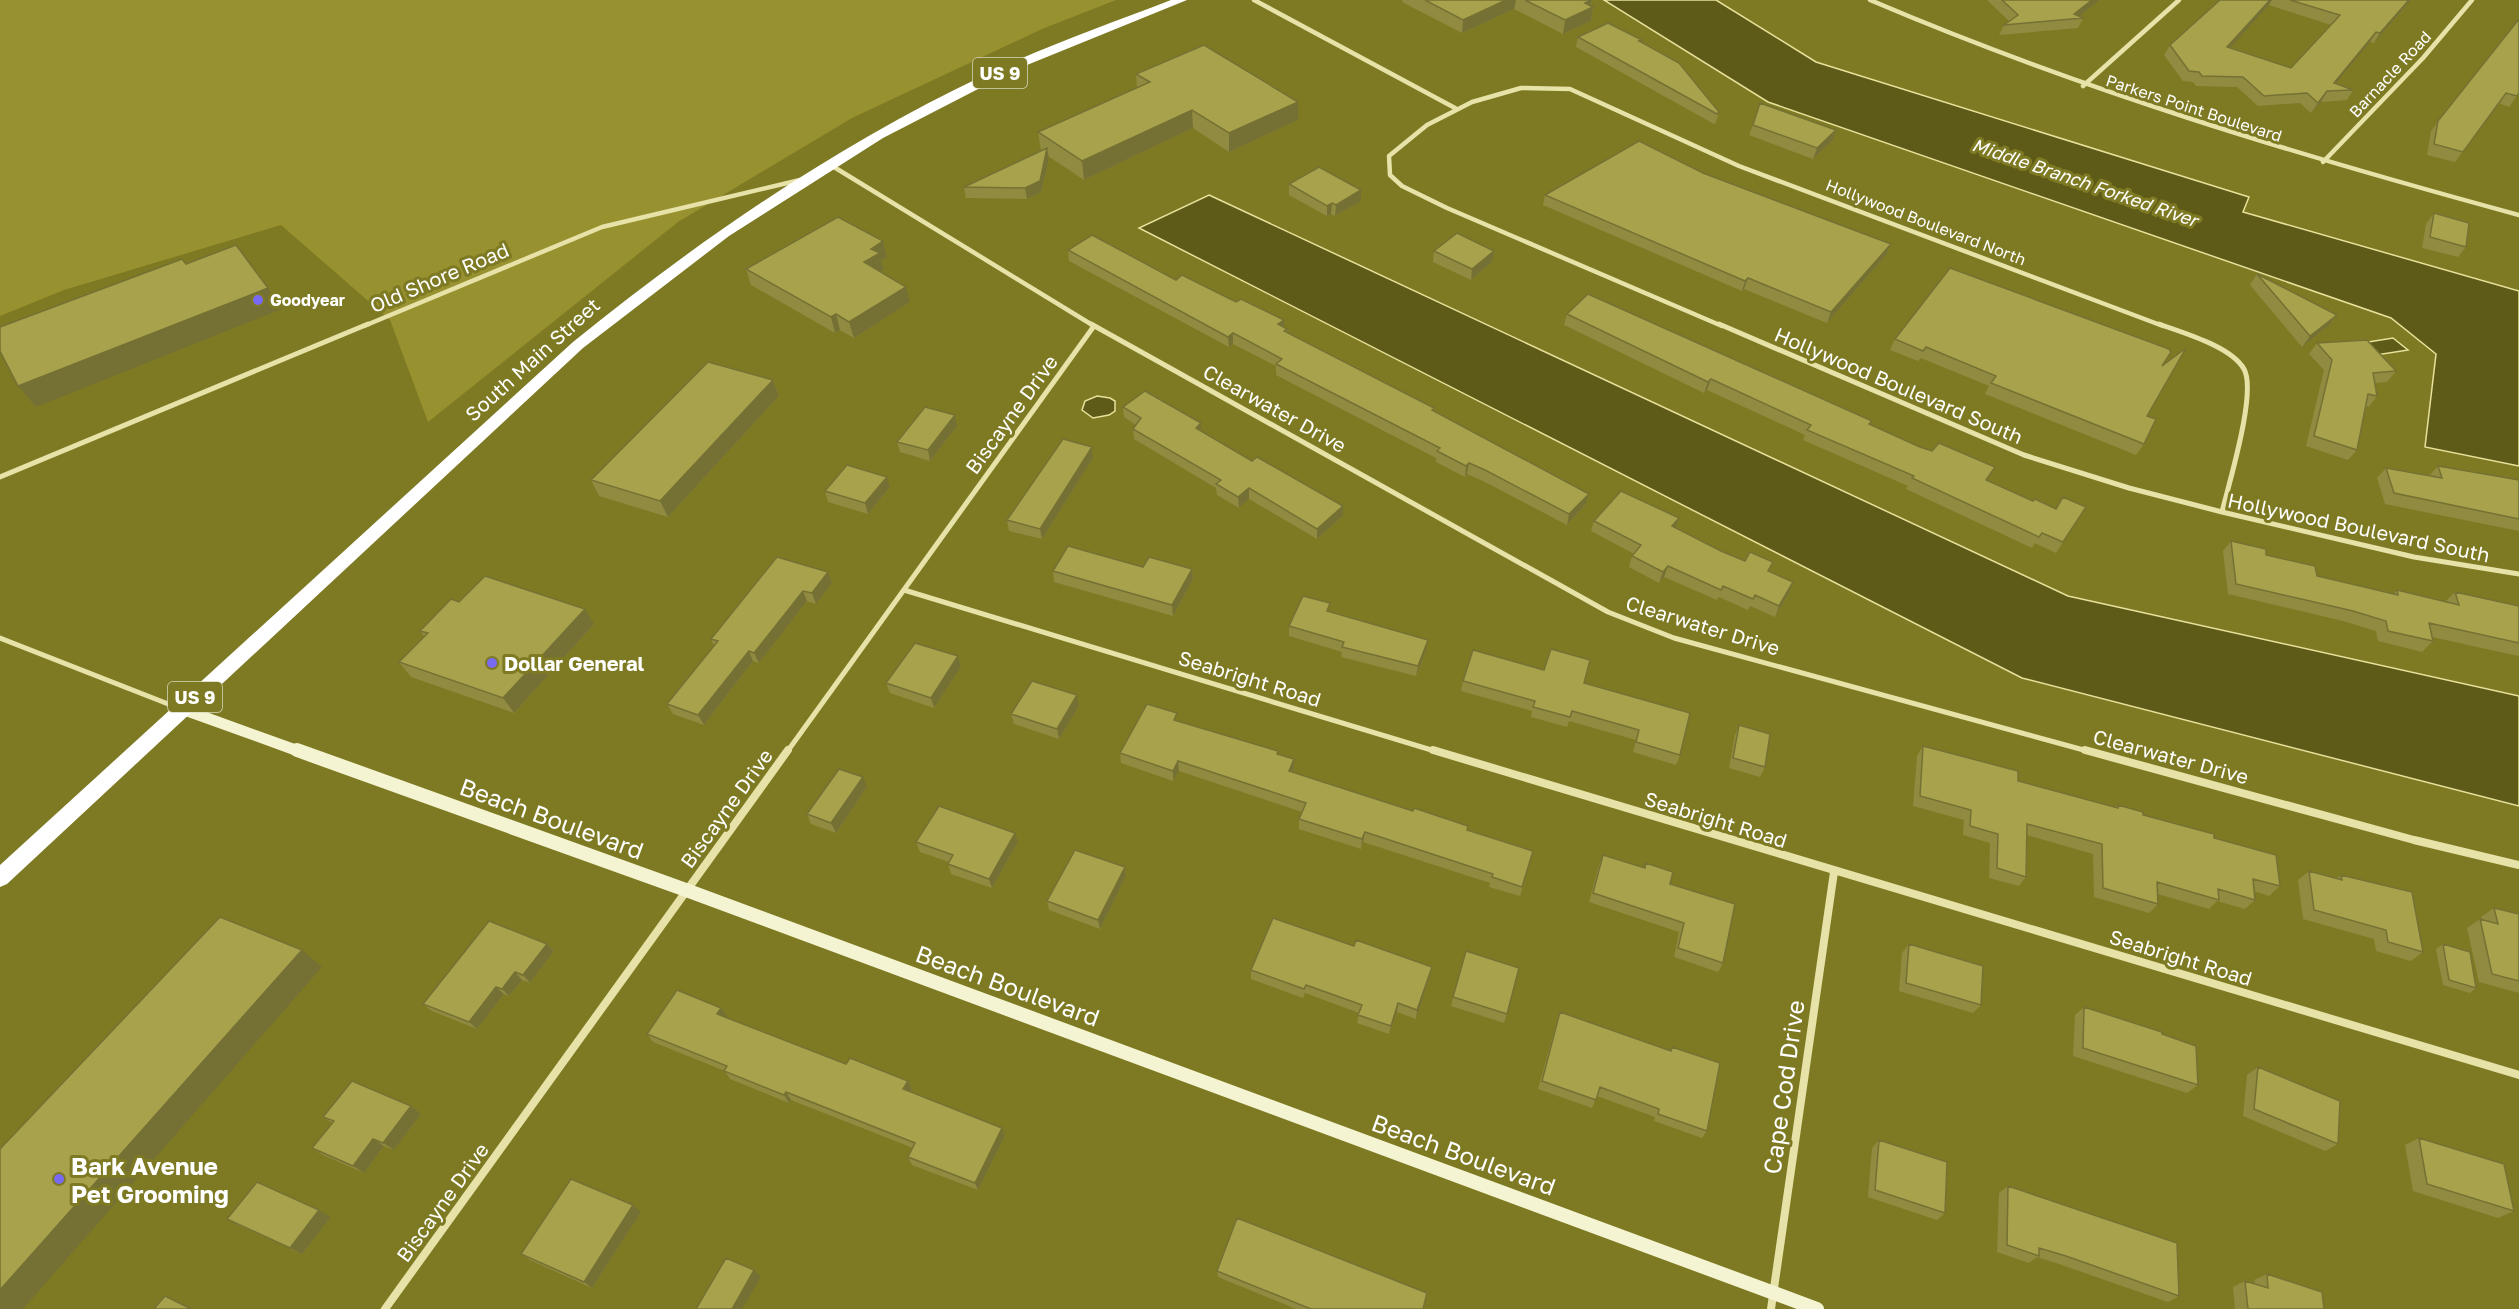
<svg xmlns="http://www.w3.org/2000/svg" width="2519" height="1309" font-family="'Golos Text',sans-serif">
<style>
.green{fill:#989130}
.water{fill:#5e5b18;stroke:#e7e19c;stroke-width:1.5}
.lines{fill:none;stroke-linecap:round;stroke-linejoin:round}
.street-far2{stroke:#e6e2a8;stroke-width:4.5}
.street-far1{stroke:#e6e2a8;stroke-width:5}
.street{stroke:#e6e2a8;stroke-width:8}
.secondary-far1{stroke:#f5f4d2;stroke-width:11}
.secondary{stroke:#f5f4d2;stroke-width:14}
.highway{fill:#fff;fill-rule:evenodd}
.wall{fill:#908b40;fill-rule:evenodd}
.shaded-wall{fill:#757134}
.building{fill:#a7a24b;stroke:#757134;stroke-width:1.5}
.poi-dot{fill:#796bf1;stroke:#7e7a23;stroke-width:2}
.labels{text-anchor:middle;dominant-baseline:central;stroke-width:6;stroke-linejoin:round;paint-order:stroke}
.far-street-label{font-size:16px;fill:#fff;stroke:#7e7a23}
.far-poi-label{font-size:16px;font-weight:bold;fill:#fff;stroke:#7e7a23;text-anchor:start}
.shield{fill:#7e7a23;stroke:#d8d7bd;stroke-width:1.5}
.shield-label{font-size:18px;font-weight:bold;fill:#fff}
.far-water-label{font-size:18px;font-style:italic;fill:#fff;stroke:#7e7a23}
.street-label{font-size:20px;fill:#fff;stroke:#7e7a23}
.poi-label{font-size:20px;font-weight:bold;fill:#fff;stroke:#7e7a23;text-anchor:start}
.near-street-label{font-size:24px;fill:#fff;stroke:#7e7a23}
.near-poi-label{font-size:24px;font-weight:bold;fill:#fff;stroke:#7e7a23;text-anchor:start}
</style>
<rect width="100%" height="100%" fill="#7e7a23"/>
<!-- green -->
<path class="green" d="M0,0H1116L1042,29L852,118L678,222L428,422L390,320L281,225L64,290L0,316Z"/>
<!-- water -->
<path class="water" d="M1604,0H1716L1816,62L2249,197L2243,212L2519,291V466L2425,447L2436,354L2391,318L1768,102Z
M1209,195L2068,596L2519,696V806L2022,678L1139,228Z
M2393,338L2408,350L2376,355L2362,343Z
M1097,396L1110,398L1115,401V411L1109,415L1093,418L1082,410L1085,401Z"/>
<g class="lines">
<!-- street-far2 -->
<path class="street-far2" d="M1254,0L1455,108
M1870,0C2081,90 2298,155 2519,215
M2083,86L2179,0
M2323,162L2423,58L2472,0
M829,164L1094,326
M364,326L602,227L800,180
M1722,326L1447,208L1402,186L1390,175L1389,156L1427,125L1472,102L1521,88L1570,89L1739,166L2163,326"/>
<!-- street-far1 -->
<path class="street-far1" d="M1091,324L1608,612L1674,638L2091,752
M1719,324L2024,455L2129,488L2222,512
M2159,324C2183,333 2231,346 2244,369C2257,392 2229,483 2222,512
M0,477L368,324
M2222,512L2414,557L2519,574
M904,590L1438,752
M0,638L181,709
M787,752L1094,326"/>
<!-- street -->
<path class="street" d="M1433,750L2519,1075
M2085,750L2414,840L2519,865
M385,1309L788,750
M1771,1309L1834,872"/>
<!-- secondary-far1 -->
<path class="secondary-far1" d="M182,709L301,752"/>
<!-- secondary -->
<path class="secondary" d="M297,750L686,890L1817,1309"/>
<!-- highway -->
<path class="highway" d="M1171,0H1187L1015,70L883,138L729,236L583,348L7,884L0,887V865L573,342C700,239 837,145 985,75C1045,46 1109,24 1171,0Z"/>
</g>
<!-- wall -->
<path class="wall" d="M1403,0H1592L1591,6L1593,7L1591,21L1563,34L1514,9L1462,33L1402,2Z
M1987,0H2100L2079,16L2083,18L2078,28L1999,35L2004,25L2009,21Z
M2220,0H2411L2374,43L2370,42L2336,83L2353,90L2347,100L2321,102L2311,113L2300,103L2258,106L2237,87L2196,86L2193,82L2183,81L2164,55L2170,45ZM2269,5L2331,25L2291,68L2230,47Z
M2519,19V96H2517L2509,107L2498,103L2455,162L2427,155L2431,131Z
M1578,37L1641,42L1719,112L1716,122L1714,124L1576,47Z
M1136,74L1298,102V120L1229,152L1193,128L1084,180L1048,156L1049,159L1041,192L1027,199L966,198L964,187L1041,151L1038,132L1137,88Z
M1753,125L1836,130L1833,140L1813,159L1749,135Z
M1289,184L1361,190V201L1335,216L1331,214L1327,216L1289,195Z
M1545,195L1886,255L1827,323L1744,289L1742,291L1543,205Z
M2434,213L2466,247L2458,257L2422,248L2426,224Z
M883,241L887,257L881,261L884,269L880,271L910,302L854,338L840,330L835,333L751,285L746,269Z
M1068,250L1176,280L1284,327L1287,329V333L1434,411L1586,504L1567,525L1483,481L1467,474L1465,477L1436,462V458L1276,375V366L1233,344L1229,347L1069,261Z
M1434,251L1492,262L1471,280L1433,262Z
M2257,274L2337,315L2329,325L2302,347L2250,285Z
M1567,314L1870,425L1987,481L2033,501L2056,509L2086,507L2056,553L2035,543L2032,548L1906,489L1908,486L1803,440L1805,435L1707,390L1704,393L1564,325Z
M1895,339L2162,366L2147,416L2144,444L2136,455L1985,394L1989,386L1921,358L1918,361L1890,350Z
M2317,343L2396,371L2387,382L2375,383L2377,396L2369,407L2366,406L2357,450L2348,460L2306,446L2324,370L2309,354Z
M773,380L779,396L668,517L599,496L591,480Z
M1123,407L1201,423V431L1252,461L1343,506V516L1317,539L1249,499L1239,508L1217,495L1216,488L1134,439L1133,429L1136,425L1124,417Z
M957,426L930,461L900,452L897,442Z
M1093,458L1042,539L1009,531L1007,520Z
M2438,466L2519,480V531L2385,504L2377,478L2386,468L2429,476Z
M890,487L868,514L828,502L825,491Z
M1594,521L1676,527L1721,551L1793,582L1789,593L1775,617L1750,606L1748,610L1719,597L1717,600L1664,577L1659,583L1629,567L1632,556L1634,554L1591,531Z
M2231,541L2317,576L2394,594L2397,590L2445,602L2455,592L2519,606V655L2518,656L2432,637L2433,641L2422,652L2378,641L2376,631L2343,621L2228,594L2223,551Z
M777,557L832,583L816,604L807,601L759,663L753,661L704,725L673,714L667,704L714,646L711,639Z
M1143,567L1192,569L1193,579L1173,616L1054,582L1053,571Z
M459,602L594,624L514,713L411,677L399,662L424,636L420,631Z
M1330,611L1426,651L1416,676L1341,657L1342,652L1289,636V626Z
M958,656L961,667L934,708L890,693L886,683Z
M1463,681L1584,683L1680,755L1676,765L1633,752L1636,740L1569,721L1567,727L1531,717L1532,711L1461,691Z
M1079,706L1059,739L1014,724L1011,714Z
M1178,721L1278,754L1294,769L1293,772L1533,851L1520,896L1489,887L1490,883L1363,842L1361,849L1299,829V819L1302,812L1179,771L1173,781L1121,763L1120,753Z
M1739,725L1765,767L1760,777L1729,768L1735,735Z
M1923,746L2018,781L2116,807L2118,805L2143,815L2214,838L2280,886L2269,896L2254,891L2255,900L2245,909L2217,901L2209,909L2158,894V904L2149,913L2094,897L2093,854L2027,835L2026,877L2019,886L1989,878L1990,843L1963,835L1964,820L1913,806L1917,756Z
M867,787L836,833L811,824L807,814Z
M916,842H1018L992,888L951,874L948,864L949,862L920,852Z
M1603,855L1644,868L1646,863L1670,884L1723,963L1718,972L1674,957L1679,932L1589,902L1599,865Z
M1125,867L1126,876L1100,929L1049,910L1047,901Z
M2309,871L2337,878L2341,875L2423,952L2411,961L2376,951L2374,939L2303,919L2298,880Z
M2494,908L2519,914V993L2479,982L2467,928L2480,919H2482L2481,917Z
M547,944L554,951L530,983L522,980L509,996L504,994L477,1029L432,1011L423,1004Z
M1909,944L1981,1005L1973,1013L1899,991L1902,953Z
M2443,944L2476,988L2470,993L2443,985L2436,949Z
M1354,946L1432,967L1430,976L1416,1019L1397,1012L1389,1034L1357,1023L1359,1013L1305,993L1303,998L1251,979V970Z
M1466,951L1507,1014L1504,1023L1451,1006Z
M2084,1007L2162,1034L2198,1085L2187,1093L2073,1056L2075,1015Z
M1560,1012L1670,1051L1672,1047L1707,1131L1702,1138L1654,1121L1655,1117L1597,1096L1592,1108L1538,1089L1557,1021Z
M727,1016L726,1018L846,1064L908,1081L912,1089L910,1092L1002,1128L1005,1136L978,1190L912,1165L908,1157L913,1148L791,1100L789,1103L730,1079L725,1071L653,1042L647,1034Z
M2258,1067L2338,1144L2325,1151L2243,1116L2247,1075Z
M421,1114L394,1150L384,1146L364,1173L323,1155L312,1148L332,1123L323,1117Z
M2419,1138L2514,1211L2498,1218L2413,1191L2405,1145Z
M1879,1140L1945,1213L1937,1220L1868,1197L1872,1148Z
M2008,1186L2179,1296L2168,1302L2056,1263L2037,1257L2029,1263L1997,1252L1999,1193Z
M641,1212L592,1288L530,1260L521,1254Z
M331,1217L302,1254L240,1226L227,1219Z
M1217,1271L1423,1309H1296L1218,1277Z
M2267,1274L2324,1309H2235L2233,1287L2245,1281L2255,1284L2254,1280Z"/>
<!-- shaded-wall -->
<path class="shaded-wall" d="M1506,0H1516L1514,9L1462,33L1463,20Z
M1592,0L1590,8L1593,7L1591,21L1563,34L1565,20L1585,3Z
M2092,0H2100L2076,19L2074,14Z
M2270,0H2272L2269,5L2222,57L2227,47Z
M2409,0H2411L2374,43L2380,33Z
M2376,32L2370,42L2328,93L2334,83Z
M2327,91L2321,102L2311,113L2318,103Z
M1298,102V120L1229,152V133Z
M1192,110L1193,128L1084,180L1082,161Z
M1836,130L1833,140L1813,159L1817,148Z
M1047,148L1049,159L1041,192L1027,199L1025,188Z
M1361,190V201L1335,216L1336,205Z
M1332,203L1331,214L1327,216V206Z
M883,241L887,257L881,261L884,269L869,278L864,262L871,249Z
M1891,244L1886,255L1827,323L1831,312Z
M1494,251L1492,262L1471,280L1472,269Z
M1748,278L1744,289L1742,291L1745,281Z
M906,287L910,302L854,338L849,322Z
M268,288L282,309L36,407L18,386Z
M836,314L840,330L835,333L831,317Z
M2337,315L2329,325L2302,347L2310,336Z
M1284,320V331L1278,324Z
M1233,333V344L1229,347L1228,337Z
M1711,379L1707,390L1704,393L1708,382Z
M773,380L779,396L668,517L660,501Z
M955,415L957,426L930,461L928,450Z
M1201,423V434L1196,428Z
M1092,447L1093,458L1042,539L1040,529Z
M1469,463L1467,474L1465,477L1466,466Z
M887,477L890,487L868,514L865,503Z
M1249,488V499L1239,508L1238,497Z
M1589,494L1586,504L1567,525L1569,514Z
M1343,506V516L1317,539V529Z
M1679,518L1675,528L1672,526Z
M1668,566L1664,577L1659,583L1663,572Z
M1192,569L1193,579L1173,616L1172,605Z
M828,572L832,583L816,604L812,593Z
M1793,582L1789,593L1775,617L1779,606Z
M803,591L807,601L759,663L754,653Z
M585,609L594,624L514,713L503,698Z
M1428,640L1426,651L1416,676L1418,666Z
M749,651L753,661L704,725L698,715Z
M958,656L961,667L934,708L931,698Z
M1077,695L1079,706L1059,739L1057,729Z
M1294,759V769L1289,780V771Z
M1178,761L1179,771L1173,781V771Z
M863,777L867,787L836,833L831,823Z
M1365,832L1363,842L1361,849L1362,839Z
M1015,833L1018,842L992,888L989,879Z
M1125,867L1126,876L1100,929L1098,920Z
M547,944L554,951L530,983L523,975Z
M302,950L322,967L23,1309H0V1290Z
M1432,967L1430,976L1416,1019L1417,1010Z
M515,972L522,980L509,996L502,989Z
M496,987L504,994L477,1029L469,1022Z
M1398,1003L1397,1012L1389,1034L1391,1026Z
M721,1008L727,1016L723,1023L717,1014Z
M908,1081L912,1089L907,1097L903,1089Z
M786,1092L791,1100L789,1103L784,1095Z
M411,1106L421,1114L394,1150L383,1143Z
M1002,1128L1005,1136L978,1190L975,1183Z
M373,1139L384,1146L364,1173L353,1166Z
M633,1205L641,1212L592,1288L584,1282Z
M319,1210L331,1217L302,1254L290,1248Z
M754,1270L761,1277L742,1309H732Z
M165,1296L179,1302L193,1309H191Z"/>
<!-- building -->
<path class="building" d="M1425,0H1506L1463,20Z
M1525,0H1592L1585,3L1593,7L1565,20Z
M2002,0H2092L2074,14L2083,18L2004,25L2018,15Z
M2220,0H2270L2227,47L2291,68L2340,15L2290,0H2409L2380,33L2376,32L2334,83L2353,90L2327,91L2318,103L2307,93L2264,96L2243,77L2202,76L2199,72L2189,71L2170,45Z
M2519,19V93L2517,96L2506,93L2463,152L2434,144L2438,121Z
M1608,23L1642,40L1639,41L1679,63L1719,112L1717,114L1578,37Z
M1204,45L1298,102L1229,133L1192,110L1082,161L1038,132L1150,82L1136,74Z
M1760,103L1836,130L1817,148L1753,125Z
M1639,141L1703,173L1891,244L1831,312L1748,278L1745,281L1545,195Z
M1047,148L1040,181L1025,188L964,187Z
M1319,167L1361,190L1336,205L1332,203L1327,206L1289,184Z
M2434,213L2469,223L2466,247L2430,237Z
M838,217L883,241L871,249L880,253L864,262L906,287L849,322L836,314L831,317L746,269Z
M1457,233L1494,251L1472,269L1434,251Z
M1092,235L1176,280L1182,275L1236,302L1241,299L1284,320L1278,324L1287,329L1284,331L1434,408L1432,410L1589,494L1569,514L1485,470L1469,463L1466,466L1437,451L1440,448L1276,364L1282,359L1233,333L1228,337L1068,250Z
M236,245L268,288L18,386L0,351V327L182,259L186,264Z
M1950,268L2169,349L2171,352L2162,366L2186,348L2147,416L2156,419L2144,444L1991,383L1996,376L1926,347L1923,351L1895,339Z
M2257,274L2337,315L2310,336Z
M1588,294L1872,421L1869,424L1920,447L1932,451L1939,443L1995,467L1986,480L2033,501L2035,499L2056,509L2063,497L2086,507L2063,542L2042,533L2039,537L1912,478L1914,476L1807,430L1811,425L1711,379L1708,382L1567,314Z
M2367,340L2396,371L2373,373L2377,396L2368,394L2357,450L2314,436L2332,360L2317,343Z
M708,362L773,380L660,501L591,480Z
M1145,391L1201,423L1196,428L1252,461L1257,457L1343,506L1317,529L1249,488L1238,497L1216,484L1221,480L1133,429L1141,418L1123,407Z
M925,407L955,415L928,450L897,442Z
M1063,439L1092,447L1040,529L1007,520Z
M847,465L887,477L865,503L825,491Z
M2438,466L2519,480V519L2394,493L2386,468L2442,478Z
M1621,491L1679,518L1672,526L1721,551L1745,561L1750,552L1773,562L1768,571L1793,582L1779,606L1755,595L1753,599L1723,586L1721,590L1668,566L1663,572L1632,556L1641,545L1594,521Z
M2231,541L2266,549V555L2315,566L2317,576L2398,595L2397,590L2459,605L2455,592L2519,606V643L2429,623L2433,641L2388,631L2386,621L2353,611L2236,584Z
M1068,546L1143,567L1149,557L1192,569L1172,605L1053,571Z
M777,557L828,572L812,593L803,591L754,653L749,651L698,715L667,704L718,641L711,639Z
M485,576L585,609L503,698L399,662L428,633L420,631L451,599L459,602Z
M1303,596L1330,603L1327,611L1428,640L1418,666L1342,647L1344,642L1289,626Z
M915,643L958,656L931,698L886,683Z
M1551,649L1590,660L1584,683L1690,713L1680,755L1636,742L1639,730L1572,711L1570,717L1533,707L1535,701L1463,681L1473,650L1544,670Z
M1032,681L1077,695L1057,729L1011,714Z
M1147,704L1177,713L1174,720L1278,751L1277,754L1294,759L1289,771L1413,811L1414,808L1468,826L1467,830L1533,851L1522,887L1492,877L1493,874L1365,832L1362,839L1299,819L1306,803L1178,761L1173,771L1120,753Z
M1739,725L1770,734L1765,767L1733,758Z
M1923,746L2018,771V781L2118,808V805L2143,812V815L2214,834V838L2276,855L2280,886L2253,879L2255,900L2218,889L2219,900L2157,882L2158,904L2103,888L2102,844L2027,824L2026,877L1997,868L1998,834L1970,826L1971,810L1920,796Z
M839,769L863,777L831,823L807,814Z
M939,806L1015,833L989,879L948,864L953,855L916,842Z
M1075,850L1125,867L1098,920L1047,901Z
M1603,855L1645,868L1646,863L1673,872L1670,884L1735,904L1723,963L1678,948L1684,923L1593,893Z
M2309,871L2342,880L2341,875L2412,892L2423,952L2388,942L2386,930L2314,910Z
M2494,908L2519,914V981L2492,974L2480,919L2498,924Z
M220,917L302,950L0,1290V1149Z
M1273,918L1354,946L1356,940L1432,967L1417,1010L1398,1003L1391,1026L1358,1015L1362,1005L1306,985L1304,989L1251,970Z
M489,921L547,944L523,975L515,972L502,989L496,987L469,1022L423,1004Z
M1909,944L1983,966L1981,1005L1906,983Z
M2443,944L2470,952L2476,988L2449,980Z
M1466,951L1519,968L1507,1014L1453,997Z
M677,990L721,1008L717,1014L846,1064L850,1058L908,1081L903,1089L1002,1128L975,1183L908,1157L915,1143L786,1092L784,1095L724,1071L727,1066L647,1034Z
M2084,1007L2162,1032V1034L2196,1046L2198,1085L2083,1048Z
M1560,1012L1671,1051L1672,1047L1720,1063L1707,1131L1658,1114L1659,1109L1600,1087L1596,1100L1542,1081Z
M2258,1067L2340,1101L2338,1144L2254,1109Z
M352,1081L411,1106L383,1143L373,1139L353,1166L312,1148L334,1121L323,1117Z
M2419,1138L2504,1164L2514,1211L2427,1184Z
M1879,1140L1947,1162L1945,1213L1875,1190Z
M571,1179L633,1205L584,1282L521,1254Z
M257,1182L319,1210L290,1248L227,1219Z
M2008,1186L2177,1243L2179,1296L2066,1256L2039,1248V1256L2007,1245Z
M1237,1218L1427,1293L1423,1309H1311L1217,1271Z
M726,1258L754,1270L732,1309H696Z
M2267,1274L2322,1292L2324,1309H2248L2245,1281L2268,1288Z
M165,1296L191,1309H154Z"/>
<!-- markers -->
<g class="poi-dot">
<circle cx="258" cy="300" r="6"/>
<circle cx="492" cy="663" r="6"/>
<circle cx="59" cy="1179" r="6"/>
</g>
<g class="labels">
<!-- far-street labels -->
<g class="far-street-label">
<text transform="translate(2390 74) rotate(-47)">Barnacle Road</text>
<text transform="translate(2194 108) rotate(18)">Parkers Point Boulevard</text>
<text transform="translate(1926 222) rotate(21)">Hollywood Boulevard North</text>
</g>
<!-- far-poi labels -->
<g class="far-poi-label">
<text x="270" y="300">Goodyear</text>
</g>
<!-- shield labels -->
<g class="shield">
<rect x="973" y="58" width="54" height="30" rx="4.5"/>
<rect x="168" y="682" width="54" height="30" rx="4.5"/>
</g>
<g class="shield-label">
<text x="1000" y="73">US 9</text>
<text x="195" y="697">US 9</text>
</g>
<!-- far-water labels -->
<g class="far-water-label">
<text transform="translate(2085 182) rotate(19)">Middle Branch Forked River</text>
</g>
<!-- street labels -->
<g class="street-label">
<text transform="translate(439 277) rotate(-23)">Old Shore Road</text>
<text transform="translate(532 359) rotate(-42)">South Main Street</text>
<text transform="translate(1899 385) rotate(23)">Hollywood Boulevard South</text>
<text transform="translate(1275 408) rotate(29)">Clearwater Drive</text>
<text transform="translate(1011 414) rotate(-54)">Biscayne Drive</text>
<text transform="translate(2359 527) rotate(12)">Hollywood Boulevard South</text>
<text transform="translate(1703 625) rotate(17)">Clearwater Drive</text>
<text transform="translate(1250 678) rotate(17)">Seabright Road</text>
<text transform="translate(2171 756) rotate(15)">Clearwater Drive</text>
<text transform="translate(726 808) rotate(-54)">Biscayne Drive</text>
<text transform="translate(1716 819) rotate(17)">Seabright Road</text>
<text transform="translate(2181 957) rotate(17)">Seabright Road</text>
<text transform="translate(442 1202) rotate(-54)">Biscayne Drive</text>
</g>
<!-- poi labels -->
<g class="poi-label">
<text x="504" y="663">Dollar General</text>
</g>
<!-- near-street labels -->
<g class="near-street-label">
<text transform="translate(552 818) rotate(20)">Beach Boulevard</text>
<text transform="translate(1008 985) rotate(20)">Beach Boulevard</text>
<text transform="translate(1783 1087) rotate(-82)">Cape Cod Drive</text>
<text transform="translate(1464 1154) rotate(20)">Beach Boulevard</text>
</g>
<!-- near-poi labels -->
<g class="near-poi-label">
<text x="71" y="1165">Bark Avenue<tspan x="71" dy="28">Pet Grooming</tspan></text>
</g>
</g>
</svg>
